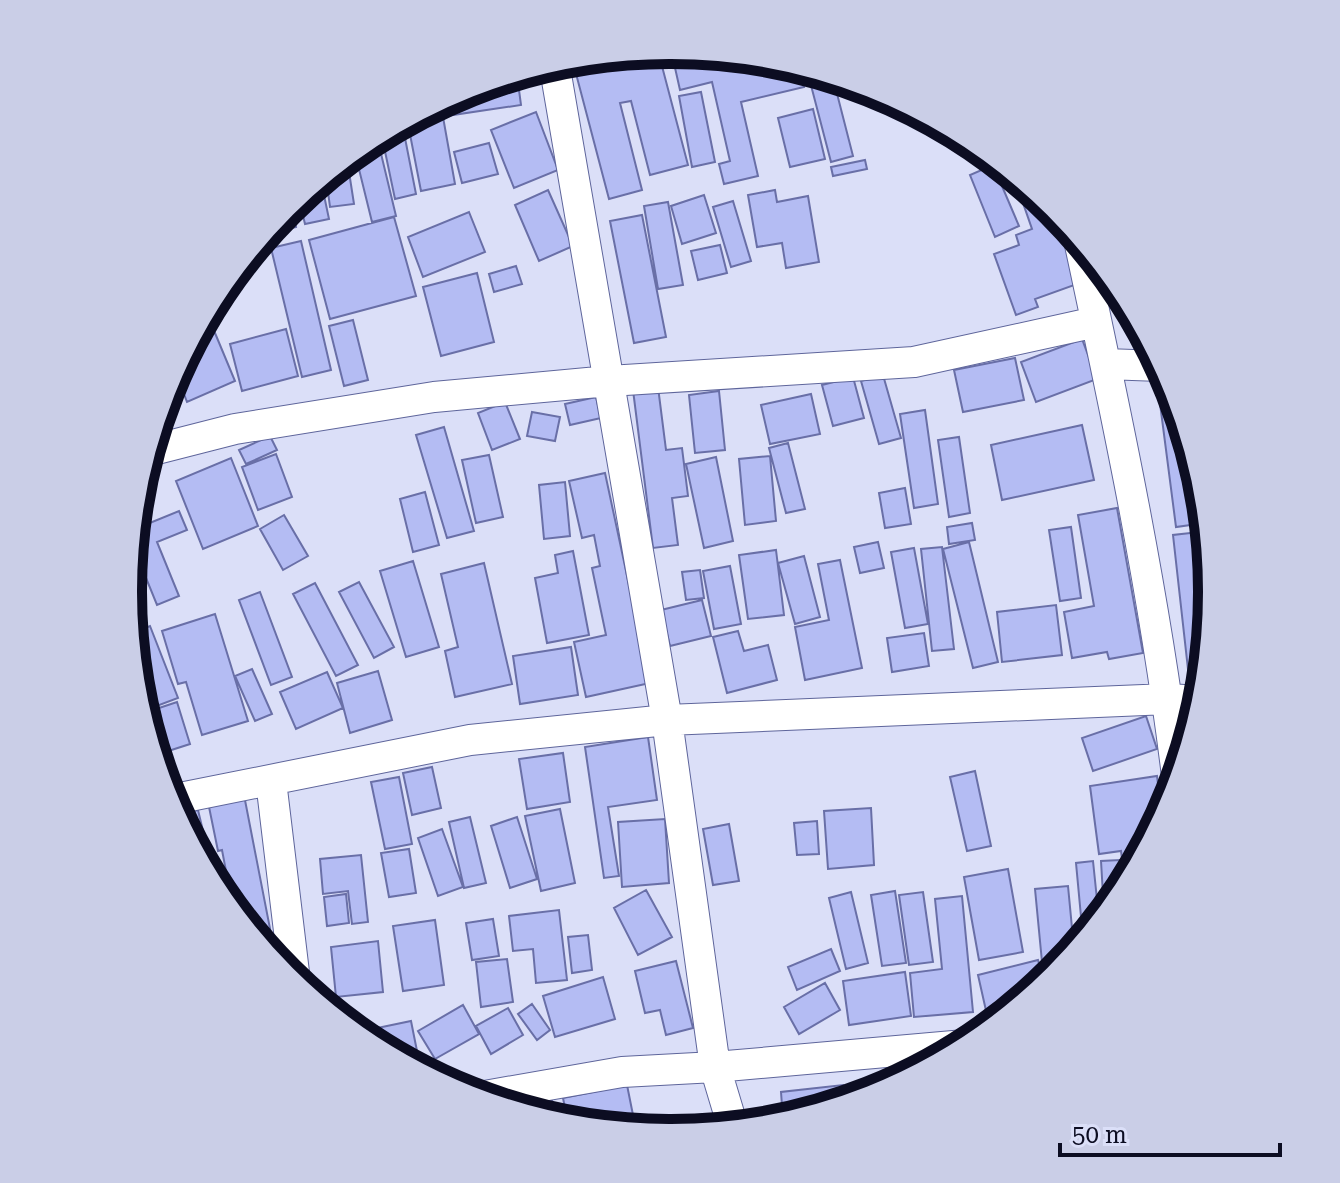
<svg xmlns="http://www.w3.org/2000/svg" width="1340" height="1183" font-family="'Roboto Serif',serif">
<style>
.building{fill:#b4bcf3;stroke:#696fa7;stroke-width:2}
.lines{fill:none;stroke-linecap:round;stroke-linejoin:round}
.street-casing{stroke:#5e659b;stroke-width:32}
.street{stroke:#fff;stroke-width:30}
.rim{fill:none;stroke:#0c0d22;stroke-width:10}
</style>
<rect width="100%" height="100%" fill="#dbdff8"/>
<!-- building -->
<path class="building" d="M671,50L733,56L734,60L746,57L776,61L800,68L804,87L741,102L758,176L724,184L719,164L730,161L712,82L680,90Z
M658,51L688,165L650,175L631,101L620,103L642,190L609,199L574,66L610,56Z
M807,70L833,78L853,156L831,162Z
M517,75L521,105L446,116L444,101L463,91Z
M701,92L715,162L692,167L679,96Z
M813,109L825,159L790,167L778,118Z
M536,112L558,170L514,188L491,130Z
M443,117L455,184L421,191L408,124Z
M404,133L416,194L395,199L382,137Z
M377,137L396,216L372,222L355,153Z
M489,143L498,174L462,183L454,152Z
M347,159L354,204L330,207L326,177Z
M865,160L867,169L833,176L831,167Z
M993,165L1019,226L995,237L970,175Z
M1015,180H1017L1053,209L1080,283L1035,299L1038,307L1016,315L994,254L1019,245L1016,235L1032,229Z
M321,181L329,219L305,224L299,199Z
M548,190L573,246L539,261L515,205Z
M775,190L777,202L808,196L819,262L786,268L782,243L757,247L748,195Z
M704,195L716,233L682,244L671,206Z
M733,201L751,261L731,267L713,207Z
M668,202L683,285L658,289L644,206Z
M292,205L296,227L271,233V229Z
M469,212L485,252L423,277L408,237Z
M642,215L666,337L634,343L610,221Z
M394,217L416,296L330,319L309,240Z
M301,241L331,370L302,377L271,248Z
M720,245L727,273L698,280L691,251Z
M516,266L522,284L494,292L489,274Z
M477,273L494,342L441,356L423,287Z
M353,320L368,380L344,386L329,326Z
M286,329L298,376L242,391L230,344Z
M215,333L235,381L187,402L176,373L192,343Z
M1082,339L1097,379L1036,402L1021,362Z
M1015,358L1024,400L963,412L954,370Z
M883,375L901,438L879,444L861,381Z
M853,377L864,418L833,426L822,385Z
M1171,386L1201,486L1205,523L1176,527L1158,388Z
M658,387L666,450L682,448L688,496L672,498L678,545L653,548L633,390Z
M172,389L178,407L161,412L168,390Z
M719,391L725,450L695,453L689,395Z
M811,394L820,434L770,444L761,405Z
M596,397L601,418L570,425L565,404Z
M505,402L520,439L492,450L478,413Z
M925,410L938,504L914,508L900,414Z
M532,412L560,417L555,441L527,436Z
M1082,425L1094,480L1002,500L991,445Z
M444,427L474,531L447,538L416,435Z
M270,436L277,450L246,464L239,450Z
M959,437L970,513L949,517L938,440Z
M788,443L805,509L786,513L769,448Z
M276,454L292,497L258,510L242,467Z
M489,455L503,517L476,523L462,460Z
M770,456L776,521L745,525L739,459Z
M716,457L733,541L704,548L686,464Z
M231,458L258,526L203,549L176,481Z
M605,473L650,683L586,697L574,642L606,635L592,568L600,566L594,535L582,538L569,481Z
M565,482L570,536L544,539L539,485Z
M905,488L911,524L885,528L879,493Z
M425,492L439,545L413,552L400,499Z
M1117,508L1143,653L1109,659L1107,652L1072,658L1064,612L1094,606L1078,515Z
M179,511L187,530L157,542L179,596L157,605L133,546L135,529Z
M284,515L308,556L283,570L260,529Z
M972,523L975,540L949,544L947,527Z
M1071,527L1081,598L1060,601L1049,530Z
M1199,532L1205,592H1211L1202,685L1190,687L1173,535Z
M878,542L884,568L860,573L854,547Z
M969,542L998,662L973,668L943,549Z
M942,547L954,649L932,651L921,549Z
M914,548L928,624L905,628L891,552Z
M776,550L784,615L748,619L739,555Z
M573,551L589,635L547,643L535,578L558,573L555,555Z
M804,556L820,617L795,624L778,563Z
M840,560L862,668L805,680L795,627L829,620L818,564Z
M413,561L439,647L406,657L380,571Z
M484,563L512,684L455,697L445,651L458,647L441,574Z
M730,566L741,624L714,629L703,571Z
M700,570L704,598L686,600L682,572Z
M359,582L394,647L374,658L339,592Z
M315,583L358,665L336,676L293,594Z
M260,592L292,677L271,685L239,600Z
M702,600L711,636L670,646L661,610Z
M1056,605L1062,655L1002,662L997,612Z
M215,614L248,721L202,735L186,682L178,684L162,631Z
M150,626L178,698L154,707L135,661L133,633Z
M738,631L744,651L768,645L777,680L727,693L713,637Z
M924,633L929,666L892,672L887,638Z
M571,647L578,695L520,704L513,656Z
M252,669L272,714L255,721L235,676Z
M378,671L392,720L350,733L337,683Z
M327,672L343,708L296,729L280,692Z
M177,702L190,744L156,755L144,713Z
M1146,716L1157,749L1093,771L1082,738Z
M648,737L657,800L608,807L619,876L604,878L585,747Z
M563,753L570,802L527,809L519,759Z
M432,767L441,808L412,815L403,773Z
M975,771L991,846L967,851L950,777Z
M1157,776L1162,814L1125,883L1121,851L1099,854L1090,786Z
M399,777L412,844L385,849L371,782Z
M244,795L273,944L264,946L233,908L222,850L218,851L208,802Z
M871,808L874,865L828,869L824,811Z
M560,809L575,883L541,891L525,816Z
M198,810L209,856L201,858L178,815Z
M470,817L486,883L464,888L449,822Z
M517,817L537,879L510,888L491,826Z
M665,819L669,883L622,887L618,822Z
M817,821L819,854L797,855L794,823Z
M729,824L739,881L713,885L703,829Z
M442,829L463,887L438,896L418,838Z
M409,849L416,893L389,897L381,853Z
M361,855L368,922L352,924L348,891L323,894L320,859Z
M1120,860L1122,888L1104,912L1101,861Z
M1093,861L1099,919L1083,938L1076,863Z
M219,864L223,897L206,866Z
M1008,869L1023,952L979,960L964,877Z
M1068,886L1074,949L1065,960L1042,962L1035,889Z
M646,890L672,937L638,955L614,908Z
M895,891L906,963L882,966L871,895Z
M851,892L868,963L846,969L829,898Z
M923,892L933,962L909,965L899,895Z
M346,894L349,923L327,926L324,897Z
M962,896L973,1012L914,1017L910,973L942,969L935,899Z
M559,910L567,980L536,983L533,949L513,951L509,916Z
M493,919L499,956L472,960L466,923Z
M435,920L444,985L403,991L393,926Z
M588,935L592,970L572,973L568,937Z
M378,941L383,992L336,997L331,947Z
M831,949L840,971L797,990L788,967Z
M507,959L513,1002L481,1007L476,962Z
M1038,960L1044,982L1010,1010L987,1015L978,975Z
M676,961L693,1028L666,1035L660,1010L645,1013L635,971Z
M905,972L911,1016L849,1025L843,981Z
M603,977L615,1019L555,1037L543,996Z
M825,983L840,1010L799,1034L784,1007Z
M532,1004L550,1030L537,1040L518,1014Z
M463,1005L479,1034L435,1059L418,1031Z
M508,1008L523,1035L491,1054L476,1026Z
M411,1021L419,1061L409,1063L369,1041L358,1032Z
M882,1081L883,1089L857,1098L855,1083Z
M627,1085L634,1120L601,1126L568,1123L563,1098Z
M843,1085L845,1102L783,1120L781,1092Z
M551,1098L559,1121L518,1109Z"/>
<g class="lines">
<defs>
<path id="street" d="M554,63L667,720L715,1067L733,1127
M1079,240C1117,417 1155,596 1177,776
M1106,364L1160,366
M149,451L235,429L434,397L609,381L914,362L1096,322
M271,781L295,981
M170,800L470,740L667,720L1168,699L1200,701
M479,1097L622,1072L715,1067L965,1045"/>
</defs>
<!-- street casing -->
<use href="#street" class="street-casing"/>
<!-- street -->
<use href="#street" class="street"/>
</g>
<!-- crop -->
<path d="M0 0H1340V1183H0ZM669 64H671A527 527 0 0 1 1198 591V592A527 527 0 0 1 671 1119H669A527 527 0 0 1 142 592V591A527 527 0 0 1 669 64Z" fill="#cacee7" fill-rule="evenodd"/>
<path class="rim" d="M669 64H671A527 527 0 0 1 1198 591V592A527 527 0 0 1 671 1119H669A527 527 0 0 1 142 592V591A527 527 0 0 1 669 64Z"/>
<!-- scale -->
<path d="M1060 1143v12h220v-12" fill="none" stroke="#0c0d22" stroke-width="4"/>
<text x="1072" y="1143" font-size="24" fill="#0c0d22" stroke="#dbdff8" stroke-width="6" paint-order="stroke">50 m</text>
</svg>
